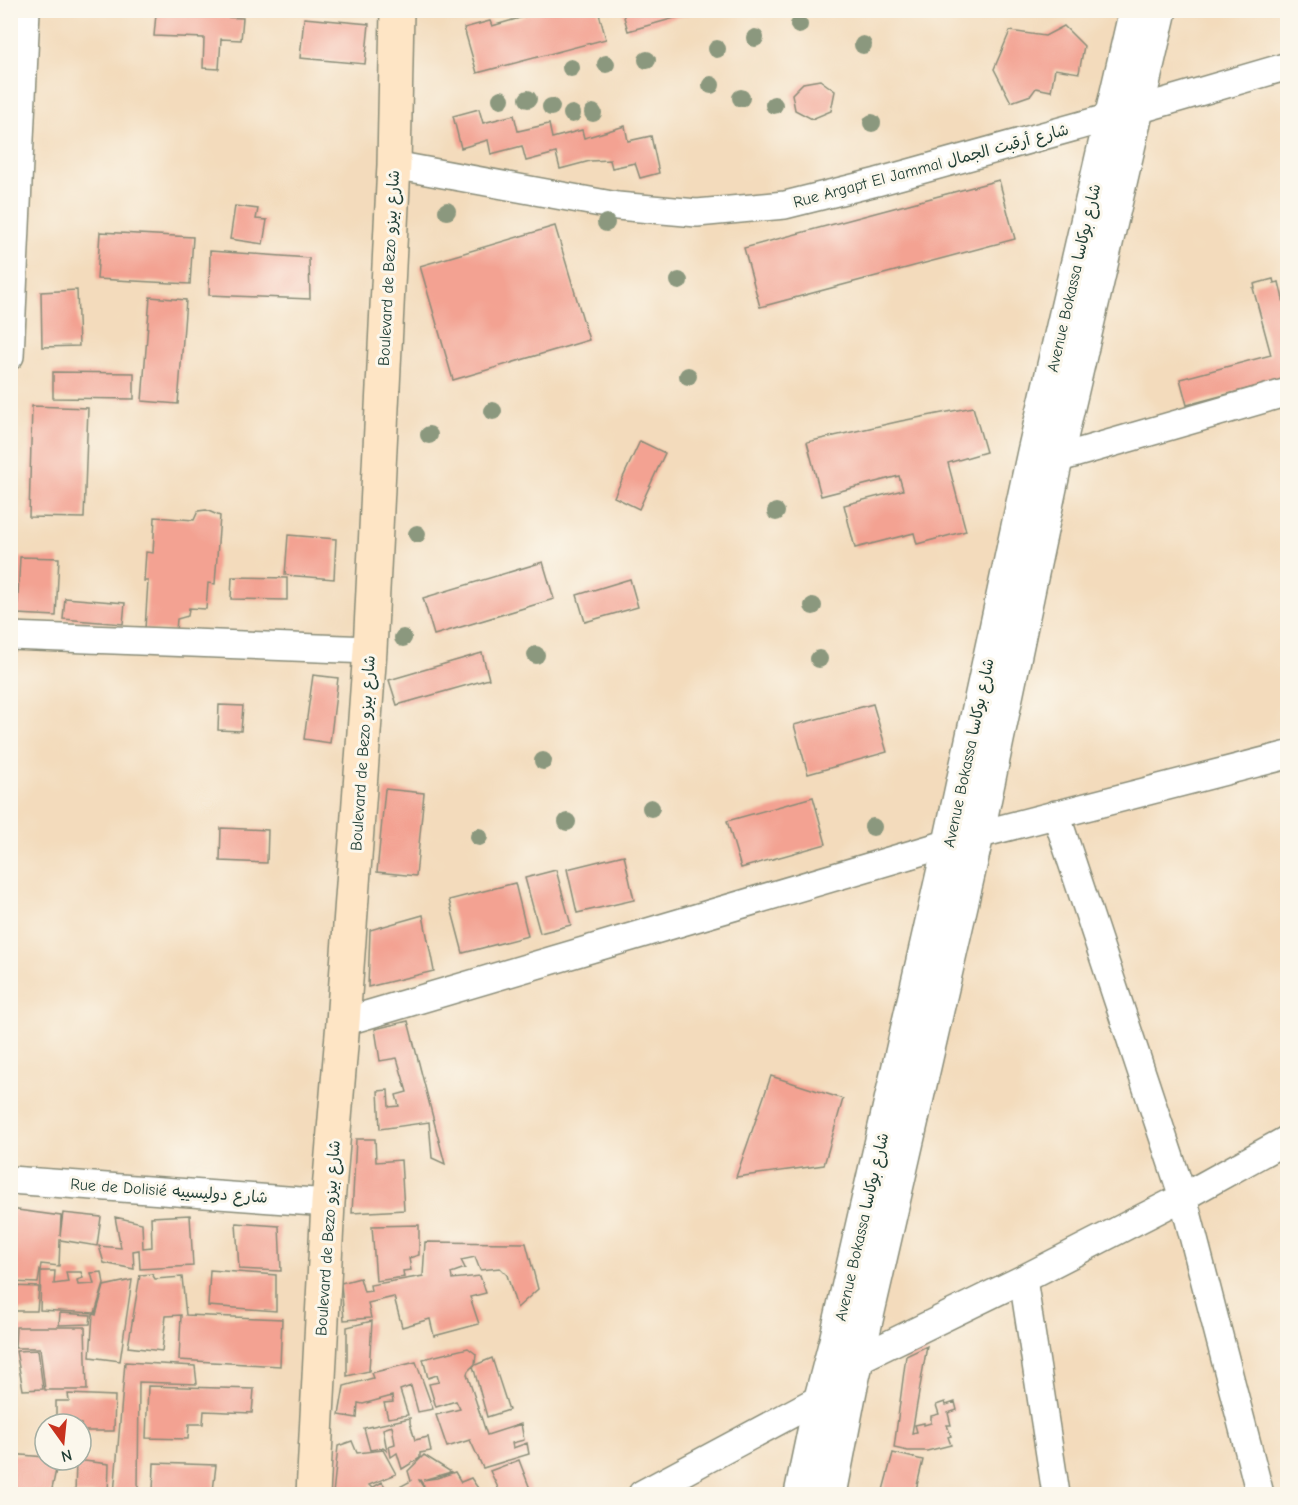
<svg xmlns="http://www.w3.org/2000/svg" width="1298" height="1505" font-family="'Comic Neue','Playpen Sans Arabic',sans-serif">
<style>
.building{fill:#f3a292}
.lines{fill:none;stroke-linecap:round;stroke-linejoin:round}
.minor-casing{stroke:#898c78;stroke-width:30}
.tertiary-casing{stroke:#898c78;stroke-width:36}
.secondary-casing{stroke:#898c78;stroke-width:36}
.minor{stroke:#fff;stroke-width:27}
.tertiary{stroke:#fff;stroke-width:33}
.secondary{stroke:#fee5c5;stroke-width:33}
.tree{fill:#8b987e}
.labels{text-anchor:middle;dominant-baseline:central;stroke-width:6;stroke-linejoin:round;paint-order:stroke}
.street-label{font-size:16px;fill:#1f3d34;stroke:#fbf7ec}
</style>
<rect width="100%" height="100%" fill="#fbf7ec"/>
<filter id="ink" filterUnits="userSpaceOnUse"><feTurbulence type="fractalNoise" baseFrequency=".0167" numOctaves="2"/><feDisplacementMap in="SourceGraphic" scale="12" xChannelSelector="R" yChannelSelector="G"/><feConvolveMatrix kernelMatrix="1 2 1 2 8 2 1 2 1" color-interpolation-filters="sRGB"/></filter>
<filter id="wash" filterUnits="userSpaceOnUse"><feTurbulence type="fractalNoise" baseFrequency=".008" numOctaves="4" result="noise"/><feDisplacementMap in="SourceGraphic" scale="24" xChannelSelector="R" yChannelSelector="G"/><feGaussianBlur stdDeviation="1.35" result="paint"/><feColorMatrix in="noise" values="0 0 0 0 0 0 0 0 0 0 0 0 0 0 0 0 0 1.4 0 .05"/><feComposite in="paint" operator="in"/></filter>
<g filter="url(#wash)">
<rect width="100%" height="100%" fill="#f3dbbc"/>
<g id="blocks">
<!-- building -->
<path class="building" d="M547,10H598L606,39L477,73L464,28L490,21L492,26Z
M622,10H700V11L628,31Z
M156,14L243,18L241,40L221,39L219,69L203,68L204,38L154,36Z
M304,18L369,24L365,64L300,58Z
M1064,26L1084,46L1079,73L1055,69L1051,91L1036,88L1031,95L1011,102L994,69L1010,31L1045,36Z
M820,80L835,91L831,111L812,119L795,110L792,94L803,83Z
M479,109L483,123L514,115L518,131L549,124L552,138L582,130L584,138L625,126L628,141L651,136L659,173L640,178L635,163L612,168L610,160L590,161L560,169L556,153L526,161L522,146L491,154L488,140L461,148L453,116Z
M999,180L1015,239L760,307L744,248Z
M235,206L258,209L256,219L267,220L263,244L230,239Z
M555,226L589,340L453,380L420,266Z
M100,232L193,237L190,284L97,279Z
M210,251L309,258L310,299L209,295Z
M1273,279L1274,283L1279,282L1287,316V378L1187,405L1180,379L1271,355L1253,288H1255L1254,284Z
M77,290L79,346L42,347L41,292Z
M150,297L186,300L178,404L142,401Z
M53,372L134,373V399L53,398Z
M32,406L88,408L84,518L29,517Z
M973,407L986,452L948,463L966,531L917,544L914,533L855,548L844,505L903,490L899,476L821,496L807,442L901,421Z
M640,441L665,453L639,509L614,497Z
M206,510L220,516L215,584L208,583L206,609L189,608L188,616L177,619L176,631L145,629L148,581H144L146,552L153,553L155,517L194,520L198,511Z
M288,535L336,539L334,579L285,575Z
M20,557L59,558L56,616L17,614Z
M543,562L554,599L434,635L423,598Z
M232,577L287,578V600L231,599Z
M630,579L638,607L585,622L577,595Z
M65,598L125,603L123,624L63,619Z
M482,653L489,679L397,705L389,680Z
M313,675L338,678L330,743L304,739Z
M873,704L887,752L808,774L794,725Z
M219,705L243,706L241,731L218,730Z
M385,789L424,793L416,876L377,872Z
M813,797L826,844L741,868L727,821Z
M221,828L268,830L267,863L220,861Z
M624,855L634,900L577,913L567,869Z
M556,870L571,925L540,933L525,878Z
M515,883L528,936L463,953L449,900Z
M423,915L434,971L368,987L370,930Z
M408,1021L445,1164L432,1158L429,1122L380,1129L378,1091L388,1090L389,1107L399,1106L396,1095L407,1092L397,1058L380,1061L375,1029Z
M771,1076L843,1099L824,1165L736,1177Z
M356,1139H375L376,1162L401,1160L404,1210L352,1213Z
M10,1209L61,1216L60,1236L63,1213L101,1217L97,1246L60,1240L59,1266L41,1264L38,1283L10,1282Z
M190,1215L193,1266L140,1269L139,1250L133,1251L134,1269L104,1263L99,1246L121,1248L115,1217L142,1223L143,1248L152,1247L151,1217Z
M236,1223L279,1226L281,1271L239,1269Z
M419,1225V1255L409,1258L411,1270L403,1271L404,1277L376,1281L372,1226Z
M425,1242L526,1243L538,1289L517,1308L507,1275L500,1268L480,1270L475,1257L461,1260L465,1268L451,1273L452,1279L480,1276L486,1293L470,1297L479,1324L434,1336L430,1319L402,1327L394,1297L368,1303L371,1318L344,1320L341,1283L360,1278L364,1292L371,1291L370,1285L423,1276Z
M210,1270L276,1275V1311L208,1306Z
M41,1271H55L54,1284L68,1282L66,1272H81L83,1278L77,1280L78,1285L94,1284L91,1273L102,1272L104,1284L95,1313L40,1310Z
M152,1274L155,1279L182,1277L186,1315L282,1319L280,1366L179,1360L181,1315L166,1316L162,1351L128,1347L140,1275Z
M132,1280L120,1361L90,1357L93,1314L96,1315L104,1286Z
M10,1286L39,1287L37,1311H10Z
M60,1313L91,1315L90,1324L59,1325Z
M372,1321L369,1371L347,1376V1327Z
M16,1327H85L87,1390H45L40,1348H15Z
M927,1346L912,1433L917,1432L915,1425L924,1423V1425L931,1423V1416L939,1414L936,1405L945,1402L946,1405L955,1402L957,1410L948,1413L951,1425H947L951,1436L948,1437L951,1445L927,1451H908L894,1448L906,1356Z
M468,1348L476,1354L475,1364L468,1371L467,1374L487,1435L521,1424L524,1440L512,1443L513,1448L527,1443L529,1454L483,1468L470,1440L447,1447L436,1415L460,1409L456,1401L436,1407L429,1384L439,1382L437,1375L428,1378L423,1359Z
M38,1350L43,1389L23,1390L16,1351Z
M492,1358L509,1410L487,1417L473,1366Z
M125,1362L195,1366L197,1384L139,1382L138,1494H114Z
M416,1362L433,1409L418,1412L411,1386L400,1390L408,1415L388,1418L384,1403L393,1402L392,1396L363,1404L358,1403L357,1418L339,1415L344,1386L373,1378L371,1373Z
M148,1386L254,1389L252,1413L204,1411L203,1424H189L188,1439L146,1438Z
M68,1394L115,1396L114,1431H81V1424H56V1401H69Z
M410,1418V1423L415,1440L428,1437L431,1451L420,1453V1458L402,1469L397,1453L391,1457L389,1446L395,1444L392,1426L383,1429L387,1451L383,1448L370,1450L364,1428Z
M352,1441L357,1453L383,1450L396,1474L369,1485L372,1488L382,1482L390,1494H333L338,1446Z
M893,1453L923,1460L915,1494H882Z
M10,1454L45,1457V1460H58L51,1494H27V1491L10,1490Z
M424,1455L451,1472L423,1480L437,1478L455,1472L461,1482L471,1478L482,1494H429L420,1480H419L427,1493L421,1494H400L396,1489L411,1481L408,1471Z
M76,1460L109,1464L108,1494H75Z
M519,1460L532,1494H501L490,1471Z
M154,1463L216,1465L213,1491L153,1493Z"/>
</g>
</g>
<g filter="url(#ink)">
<use href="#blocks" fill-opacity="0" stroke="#898c78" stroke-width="1.5"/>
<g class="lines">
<defs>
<path id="minor" d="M1137,110L1288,66
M394,165L617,206L697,213L785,205L877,182L1111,117
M10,356L26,10
M1056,459L1288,392
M10,636L370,650
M1056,814L1183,1197L1260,1494
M343,1022L977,835L1288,755
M10,1180L328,1203
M1023,1279L1056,1494
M857,1360L1023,1279L1183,1197L1288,1139
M642,1494L821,1398"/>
<path id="tertiary" d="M801,1494L821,1398L836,1341L950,843L1034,452L1136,10
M830,1494L850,1390L977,835L1056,459L1160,10"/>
<path id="secondary" d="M313,1494L328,1203L343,1022L370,650L394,165L397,10"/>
</defs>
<!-- minor casing -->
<use href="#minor" class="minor-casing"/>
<!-- tertiary casing -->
<use href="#tertiary" class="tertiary-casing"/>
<!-- secondary casing -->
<use href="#secondary" class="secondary-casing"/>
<!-- minor -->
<use href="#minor" class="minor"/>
<!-- tertiary -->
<use href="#tertiary" class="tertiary"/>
<!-- secondary -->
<use href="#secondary" class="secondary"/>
</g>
<!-- trees -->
<g class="tree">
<circle cx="799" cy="25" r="9"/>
<circle cx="755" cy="38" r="9"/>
<circle cx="863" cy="45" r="9"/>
<circle cx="717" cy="49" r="9"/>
<circle cx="647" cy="60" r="9"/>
<circle cx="606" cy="64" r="9"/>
<circle cx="571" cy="68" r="9"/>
<circle cx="711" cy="85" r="9"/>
<circle cx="741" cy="98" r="9"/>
<circle cx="501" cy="99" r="9"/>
<circle cx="528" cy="99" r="9"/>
<circle cx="774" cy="105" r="9"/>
<circle cx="551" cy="107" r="9"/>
<circle cx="593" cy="113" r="9"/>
<circle cx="572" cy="114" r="9"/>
<circle cx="872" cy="123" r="9"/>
<circle cx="447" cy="211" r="9"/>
<circle cx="606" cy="223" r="9"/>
<circle cx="679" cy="281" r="9"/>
<circle cx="688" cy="376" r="9"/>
<circle cx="493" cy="411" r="9"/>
<circle cx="429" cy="435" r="9"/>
<circle cx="776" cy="512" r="9"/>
<circle cx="417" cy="534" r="9"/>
<circle cx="813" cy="606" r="9"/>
<circle cx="403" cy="638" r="9"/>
<circle cx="536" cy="655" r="9"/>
<circle cx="819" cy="659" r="9"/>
<circle cx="543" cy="761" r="9"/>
<circle cx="651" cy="808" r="9"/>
<circle cx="567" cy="822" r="9"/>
<circle cx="873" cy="827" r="9"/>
<circle cx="479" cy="837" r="9"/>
</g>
</g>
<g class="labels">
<!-- street labels -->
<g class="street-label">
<text transform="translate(931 166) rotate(-15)">Rue Argapt El Jammal شارع أرقبت الجمال</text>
<text transform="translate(389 268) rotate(-87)">Boulevard de Bezo شارع بيزو</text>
<text transform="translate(1074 278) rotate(-77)">Avenue Bokassa شارع بوكاسا</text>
<text transform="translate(363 753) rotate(-86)">Boulevard de Bezo شارع بيزو</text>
<text transform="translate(969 753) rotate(-78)">Avenue Bokassa شارع بوكاسا</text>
<text transform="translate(169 1191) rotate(4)">Rue de Dolisié شارع دوليسييه</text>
<text transform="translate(862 1227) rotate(-77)">Avenue Bokassa شارع بوكاسا</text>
<text transform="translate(328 1238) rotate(-86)">Boulevard de Bezo شارع بيزو</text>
</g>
</g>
<!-- margin -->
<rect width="1298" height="1505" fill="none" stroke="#fbf7ec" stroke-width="36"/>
<!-- north arrow -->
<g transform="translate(63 1442) rotate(165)"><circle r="28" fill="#fbf7ec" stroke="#a3ada2" stroke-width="1.5"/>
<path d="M0-4.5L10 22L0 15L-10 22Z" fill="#c8321e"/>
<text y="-9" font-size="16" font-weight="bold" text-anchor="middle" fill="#1f3d34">N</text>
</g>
</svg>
